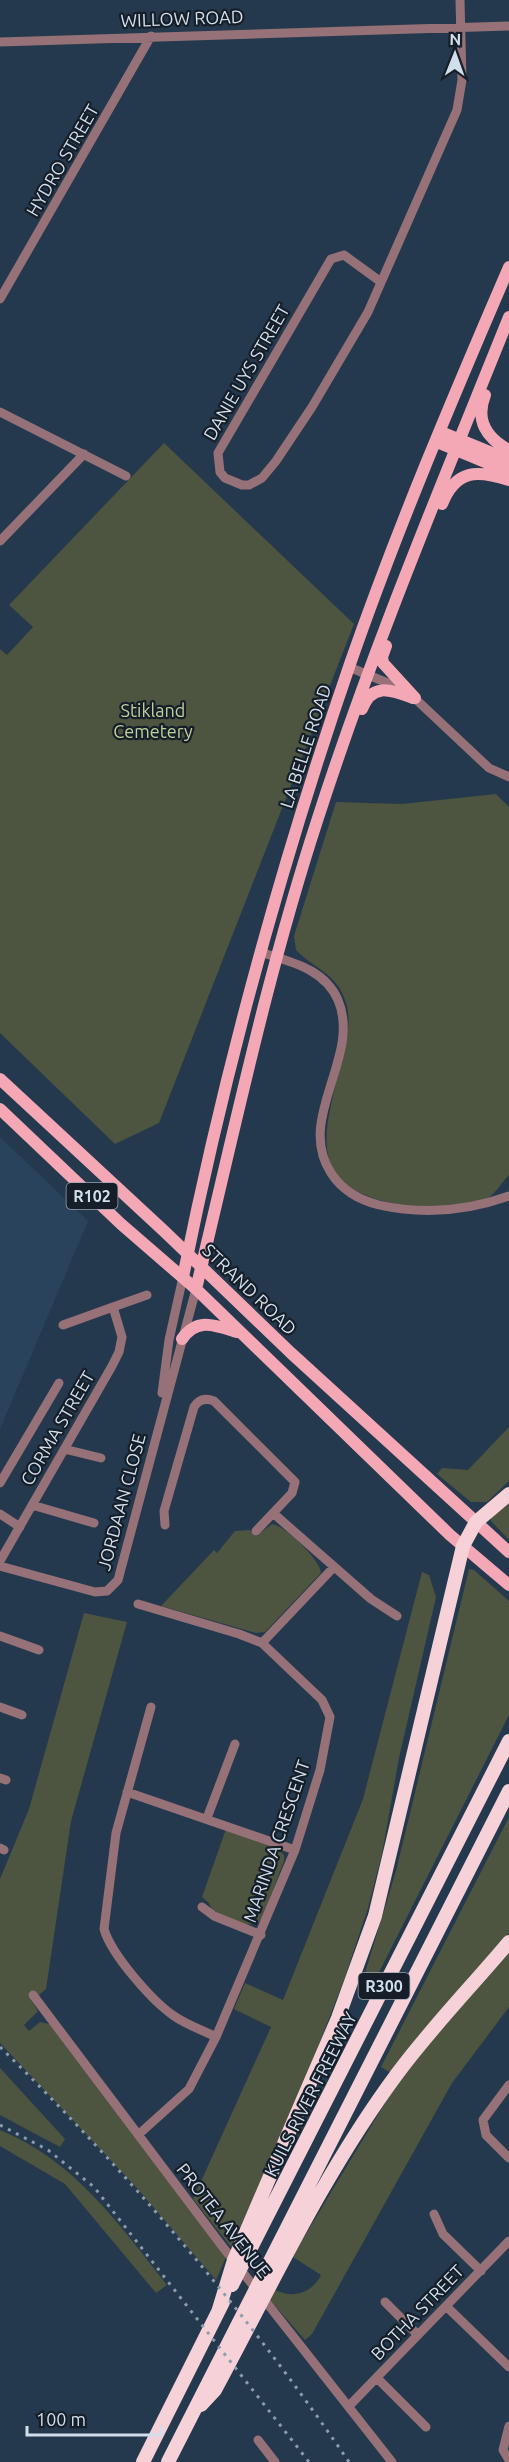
<svg xmlns="http://www.w3.org/2000/svg" width="509" height="2462" font-family="Ubuntu,sans-serif">
<style>
.built{fill:#29435d}
.green{fill:#4d543f}
.lines{fill:none;stroke-linecap:round;stroke-linejoin:round}
.minor{stroke:#967177;stroke-width:9}
.major{stroke:#f4a8b6;stroke-width:12}
.highway{stroke:#f6d1d7;stroke-width:14}
.rail{stroke:#8c9cac;stroke-width:3;stroke-dasharray:3 6;stroke-linecap:butt}
.labels{text-anchor:middle;dominant-baseline:central;stroke-width:4.5;stroke-linejoin:round;paint-order:stroke}
.shield{fill:#161f29;stroke:#99a5b1;stroke-width:1.5}
.shield-label{font-size:16px;font-weight:bold;fill:#d1deeb}
.street-label{font-size:18px;fill:#d1deeb;stroke:#161f29}
.park-label{font-size:18px;fill:#bed19a;stroke:#161f29}
</style>
<rect width="100%" height="100%" fill="#24394d"/>
<!-- built -->
<path class="built" d="M0,1137L88,1221L0,1429Z"/>
<!-- green -->
<path class="green" d="M164,443L354,624L159,1123L115,1144L0,1033V649L7,655L33,627L9,605Z
M496,794L509,807V1175C502,1182 495,1194 488,1198C472,1208 424,1208 406,1206C304,1189 322,1139 342,1060C346,1042 351,1025 347,1006C338,972 316,971 296,950L294,936L336,802L402,804Z
M509,1427V1481L487,1502H471L437,1474L442,1468L468,1470Z
M509,1503V1540L491,1521V1518Z
M272,1524C285,1525 321,1561 321,1573L265,1632L256,1633L161,1606L214,1550L217,1553L235,1531L250,1530L256,1536Z
M469,1569L474,1570L509,1601V1715L366,1998L358,1996L396,1871Z
M422,1572L429,1575L436,1597L399,1758L382,1854L368,1908L344,1980L295,2106L231,2247L193,2199L271,2027L234,2009L245,1983L283,2000L363,1799Z
M84,1613L127,1622L71,1821L46,1989L38,1996L34,1990L28,1995L38,2011L24,2025L29,2031L40,2022L50,2024L226,2257L216,2280L136,2187L0,2043V1879L29,1809Z
M509,1817V1933L421,2034L391,2073L381,2067Z
M226,1829L278,1849L284,1855V1861L262,1919C251,1933 225,1916 212,1910L209,1903L202,1897Z
M509,1950V2007L452,2083L312,2334L305,2340L270,2300L275,2290C293,2299 312,2293 321,2275L293,2257L298,2247L391,2093L416,2059Z
M0,2068L65,2139L60,2147L0,2115Z
M0,2130C75,2161 118,2223 167,2285L156,2293L65,2184L0,2146Z"/>
<g class="lines">
<!-- minor -->
<path class="minor" d="M0,42L509,26
M381,282L344,255L331,259L218,453L220,472L225,478L242,485H249L262,478L276,461L312,407L368,312L457,110L462,80L460,0
M0,299L151,36
M0,412L126,476
M0,541L84,454
M349,667L407,691L489,768L509,777
M260,952C290,962 324,968 338,1000C362,1057 295,1118 331,1173C342,1190 359,1200 379,1205C423,1215 467,1211 509,1196
M113,1307L147,1295
M162,1393L169,1340L183,1277
M64,1449L101,1458
M0,1483L59,1383
M32,1505L94,1523
M273,1513L371,1599L397,1616
M0,1514L20,1527
M165,1525L164,1511L194,1407C199,1399 206,1398 214,1401L295,1482L292,1493L256,1531
M0,1561L112,1366L119,1352L122,1337L113,1307L63,1325
M0,1566L95,1592L107,1591L118,1580L196,1289
M138,1604L239,1634L262,1643L322,1700L330,1717L320,1770L295,1850L216,2037L189,2089L138,2135
M0,1636L39,1650
M262,1643L334,1567
M0,1707L22,1715
M151,1707L116,1833L104,1929C111,1954 152,2001 174,2016C187,2025 202,2030 216,2037
M0,1778L6,1780
M127,1792L295,1850
M207,1818L235,1744
M0,1848L4,1850
M202,1907L214,1916L261,1935
M33,1995L222,2246L392,2462
M509,2085L483,2120L486,2135L509,2158
M434,2214L443,2234L481,2271
M385,2302L418,2335
M446,2306L509,2367
M377,2378L426,2427
M349,2406L509,2241
M509,2426L503,2450L509,2460
M258,2440L275,2462"/>
<!-- major -->
<path class="major" d="M485,395C475,420 486,438 509,450
M441,432L509,460
M437,442L509,472
M442,504C456,469 477,470 509,480
M386,646L382,657L383,663L415,698
M362,709C372,682 391,690 413,698
M0,1079L164,1231L291,1353L509,1552
M0,1109L121,1224L196,1289L450,1535L509,1585
M183,1277C225,1069 281,864 350,664C397,529 453,397 509,267
M196,1289C234,1132 267,974 317,821C372,650 442,484 509,317
M182,1339C197,1317 215,1325 237,1332"/>
<!-- highway -->
<path class="highway" d="M232,2285L509,1741
M219,2309L234,2260L338,2018L375,1916L463,1546L476,1522L509,1494
M201,2405L215,2390C272,2284 325,2171 397,2074C431,2028 472,1986 509,1942
M143,2462L223,2302
M168,2462L509,1791"/>
<!-- rail -->
<path class="rail" d="M0,2047C129,2173 248,2314 349,2462
M0,2125L48,2150L94,2187L309,2462"/>
</g>
<g class="labels">
<!-- shield labels -->
<g class="shield">
<rect x="66.5" y="1183" width="51" height="26" rx="4.5"/>
<rect x="358.5" y="1973" width="51" height="26" rx="4.5"/>
</g>
<g class="shield-label">
<text x="92" y="1196">R102</text>
<text x="384" y="1986">R300</text>
</g>
<!-- street labels -->
<g class="street-label">
<text transform="translate(182 18) rotate(-2)">WILLOW ROAD</text>
<text transform="translate(62 160) rotate(-60)">HYDRO STREET</text>
<text transform="translate(246 372) rotate(-60)">DANIE UYS STREET</text>
<text transform="translate(305 746) rotate(-72)">LA BELLE ROAD</text>
<text transform="translate(250 1289) rotate(44)">STRAND ROAD</text>
<text transform="translate(57 1428) rotate(-60)">CORMA STREET</text>
<text transform="translate(121 1502) rotate(-75)">JORDAAN CLOSE</text>
<text transform="translate(276 1841) rotate(-71)">MARINDA CRESCENT</text>
<text transform="translate(310 2094) rotate(-63)">KUILS RIVER FREEWAY</text>
<text transform="translate(224 2220) rotate(52)">PROTEA AVENUE</text>
<text transform="translate(417 2312) rotate(-46)">BOTHA STREET</text>
</g>
<!-- park labels -->
<g class="park-label">
<text x="153" y="710">Stikland<tspan x="153" dy="21">Cemetery</tspan></text>
</g>
</g>
<!-- north arrow -->
<g transform="translate(455 54) rotate(1)" stroke="#161f29" stroke-width="4.5" paint-order="stroke">
<path d="M0-4.5L10 22L0 15L-10 22Z" fill="#d1deeb"/>
<text y="-9" font-size="16" font-weight="bold" text-anchor="middle" fill="#d1deeb">N</text>
</g>
<!-- scale -->
<path d="M27 2426v9h134v-9" fill="none" stroke="#d1deeb" stroke-width="3"/>
<text x="36" y="2426" font-size="18" fill="#d1deeb" stroke="#161f29" stroke-width="4.5" paint-order="stroke">100 m</text>
</svg>
